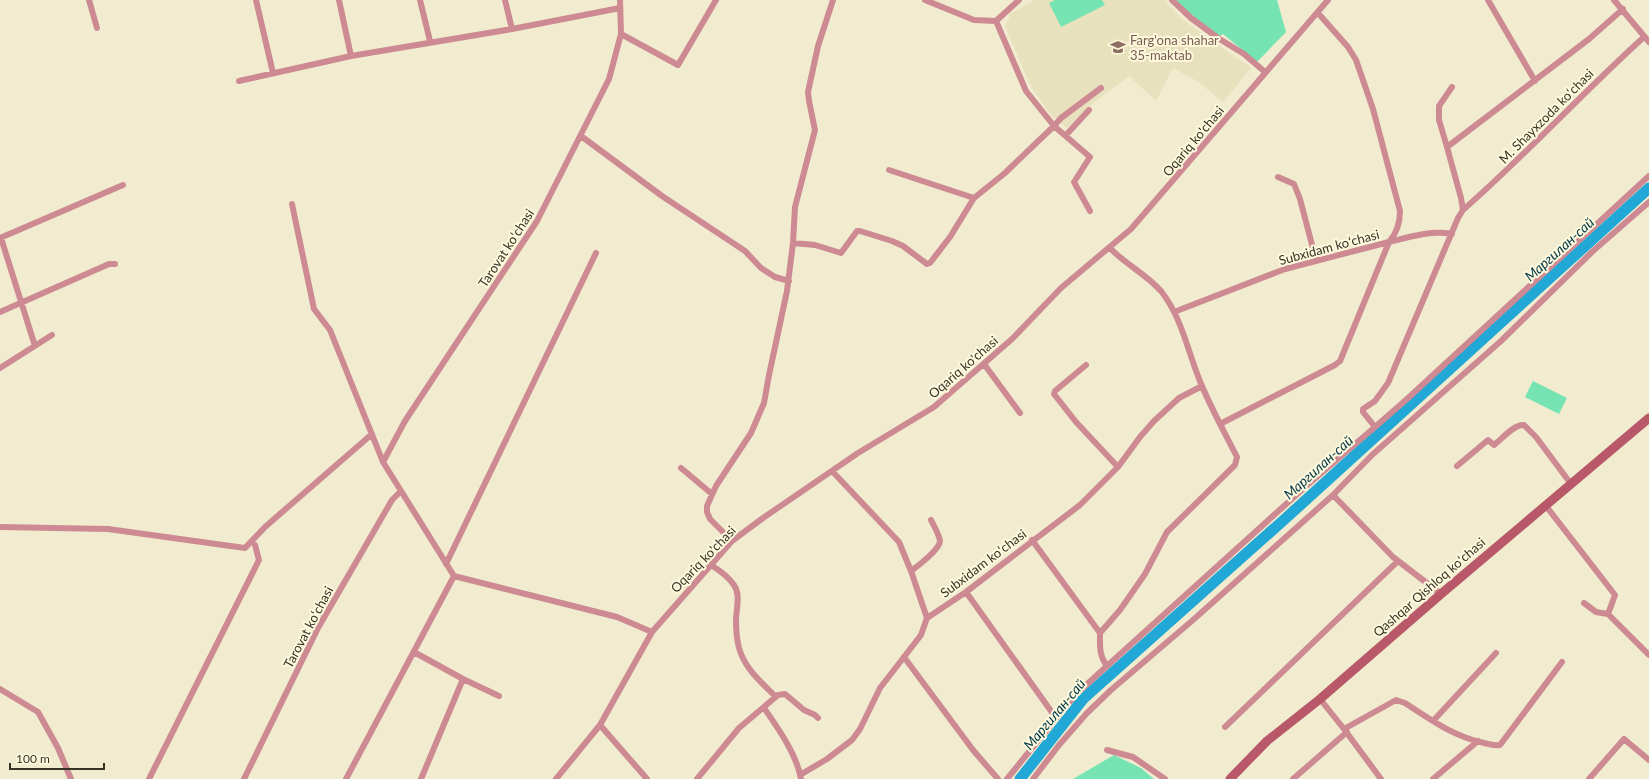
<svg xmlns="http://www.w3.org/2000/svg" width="1649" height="779" font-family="Lato,sans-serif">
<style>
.built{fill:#e8e1be}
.green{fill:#75e3b2}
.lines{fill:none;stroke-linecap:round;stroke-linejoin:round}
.river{stroke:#21a8d6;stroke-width:11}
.minor{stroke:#ce8a92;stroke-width:6}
.secondary{stroke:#b95868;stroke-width:9}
.labels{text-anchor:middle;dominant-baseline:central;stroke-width:4;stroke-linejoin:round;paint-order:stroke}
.education-label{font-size:13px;fill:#785e54;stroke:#fef9dc;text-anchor:start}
.street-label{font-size:13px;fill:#353328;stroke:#fef9dc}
.water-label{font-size:14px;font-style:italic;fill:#00384b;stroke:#fef9dc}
</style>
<rect width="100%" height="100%" fill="#f1eccf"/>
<!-- built -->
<path class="built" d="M1034,0H1164L1182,19L1251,68L1223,102L1197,81L1173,68L1156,101L1129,76L1089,106L1067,128L1051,115L1030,85L1005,26L1011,13Z"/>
<!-- green -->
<path class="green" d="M1055,0H1102L1105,5L1061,27L1049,3Z
M1176,0H1277L1286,32L1257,62L1223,34L1220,36L1185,10Z
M1533,381L1567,398L1559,414L1525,397Z
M1114,755L1141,768L1154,779H1073Z"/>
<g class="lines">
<!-- river -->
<path class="river" d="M1020,779L1083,699L1286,518L1649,188"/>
<!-- minor -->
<path class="minor" d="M89,0L97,28
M256,0L273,73
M339,0L351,56
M420,0L430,41
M505,0L512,29
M925,0L974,20L996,21L1019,0
M1172,0L1191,18L1218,38L1244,54L1265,72
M1488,0L1535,81
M1614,0L1649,42
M1623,9L1589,39L1447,147L1461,198L1463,210L1458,218L1388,383L1375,401L1363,409V412L1375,427L1407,399L1649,176
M621,34L678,65L716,0
M239,81L351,56L512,29L620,8
M1066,135L1089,110
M581,136L662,196L745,251L761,268L775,277L789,281
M1447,147L1439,120V106L1452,87
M889,170L974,198
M1278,177L1294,184L1300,199L1316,260
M292,204L314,309L330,330L383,462L454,576L617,617L652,632
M1463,210C1526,155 1582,93 1644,37
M1090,211L1074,182L1090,157L1054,126L1061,118L1101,88
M0,238L123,185
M1,238L35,346
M793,243L815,245L841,253L857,231H860L892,241L903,246L927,264L930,263L950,237L974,198L1005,173L1054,126L1026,91L996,21
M0,312L109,264H115
M1174,312L1285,269L1389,242C1397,233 1400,223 1400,211L1373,109L1356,60L1348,47L1318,13
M984,364L1020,413
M1086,365L1055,391L1054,394L1076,422L1118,467
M0,368L52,335
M1220,424L1335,365L1340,361L1389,242C1409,237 1431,230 1452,234
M383,462L405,421L537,221L609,79L621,34L620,0
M1457,466L1488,440L1494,445C1502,439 1514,424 1524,425L1536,437L1571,484
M681,468L712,494
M832,471L899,542L911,571L927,618
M1333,495L1393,557L1441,594
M1546,506L1615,595L1608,614
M0,527L108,529L245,548L265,527L372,434
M732,541L710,519L707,512V506L716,486L751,433L764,403L769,375L787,291L793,243L795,207L815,130L809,101L808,92L818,46L833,0
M446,564L596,253
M711,565C719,570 728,576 734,585C741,595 736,609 736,621C736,630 737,640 739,648C745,669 761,682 776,697
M911,571C918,566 940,549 940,541C939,534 934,526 931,520
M966,592L1056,718
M1584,603L1596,612L1608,614L1649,655
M1100,633L1120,610L1145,574L1167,532L1235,465L1237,457C1225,433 1212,410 1202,386C1188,354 1183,319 1161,291C1146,274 1125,264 1110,248
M414,652L463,679L499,696
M904,657L973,750L998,779
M1107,666L1305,487L1375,427
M0,689L38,712L58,748L71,779
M1320,699L1344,729L1381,779
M764,708C778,728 797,755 801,779
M1433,721L1496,653
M600,725L647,779
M1225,727L1398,561
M1344,729L1396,700L1405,703C1431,720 1453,736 1484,743C1490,744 1494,746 1500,745L1562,662
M1107,750L1133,757L1165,779
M800,775L827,759L852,740L860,729L880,688L921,635L927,618L966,592L1080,505L1118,467L1140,437L1154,421L1179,398L1202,386
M149,779L259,560L255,545
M244,779L318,628L392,500L401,491
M346,779L454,576
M421,779L463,679
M556,779L600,725L652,632L732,541L763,518L858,453L934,407L1012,339L1061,288L1131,229L1328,0
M697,779L739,728L778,695L785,694L804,710L815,715L818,718
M1007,779L1075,695L1107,666C1099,656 1100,646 1100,633L1032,540
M1033,779L1059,745L1087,713L1111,690L1193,620L1333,495L1372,455L1501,341L1593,251L1649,202
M1293,779L1347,732
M1433,779L1478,741
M1589,779L1624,739L1649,760"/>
<!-- secondary -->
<path class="secondary" d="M1230,779L1267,741L1320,699L1441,594L1649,418"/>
</g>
<!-- icons -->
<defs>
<symbol id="school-bare" viewBox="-9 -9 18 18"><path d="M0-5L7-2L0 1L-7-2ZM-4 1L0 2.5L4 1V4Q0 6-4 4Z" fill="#8d6e63" stroke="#fef9dc" stroke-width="2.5" paint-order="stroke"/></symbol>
</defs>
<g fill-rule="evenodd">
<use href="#school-bare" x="1107" y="36" width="22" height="22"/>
</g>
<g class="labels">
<!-- education labels -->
<g class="education-label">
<text x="1130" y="40">Farg'ona shahar<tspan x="1130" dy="15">35-maktab</tspan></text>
</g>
<!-- street labels -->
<g class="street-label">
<text transform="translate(1546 116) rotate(-45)">M. Shayxzoda koʻchasi</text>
<text transform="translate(1193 141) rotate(-50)">Oqariq ko'chasi</text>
<text transform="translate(1329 247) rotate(-15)">Subxidam koʻchasi</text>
<text transform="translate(506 248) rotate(-57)">Tarovat koʻchasi</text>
<text transform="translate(963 367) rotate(-41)">Oqariq ko'chasi</text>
<text transform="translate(703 559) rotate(-46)">Oqariq ko'chasi</text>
<text transform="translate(983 563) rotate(-37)">Subxidam koʻchasi</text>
<text transform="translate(1429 587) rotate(-41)">Qashqar Qishloq koʻchasi</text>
<text transform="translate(308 627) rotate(-62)">Tarovat koʻchasi</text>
</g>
<!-- water labels -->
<g class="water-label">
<text transform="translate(1559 249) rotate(-42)">Маргилан-сай</text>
<text transform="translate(1318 467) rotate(-42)">Маргилан-сай</text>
<text transform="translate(1054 714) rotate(-50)">Маргилан-сай</text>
</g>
</g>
<!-- scale -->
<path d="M10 763v6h94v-6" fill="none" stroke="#353328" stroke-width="2"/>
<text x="16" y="763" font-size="12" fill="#353328" stroke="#fef9dc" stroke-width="3" paint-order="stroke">100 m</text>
</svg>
